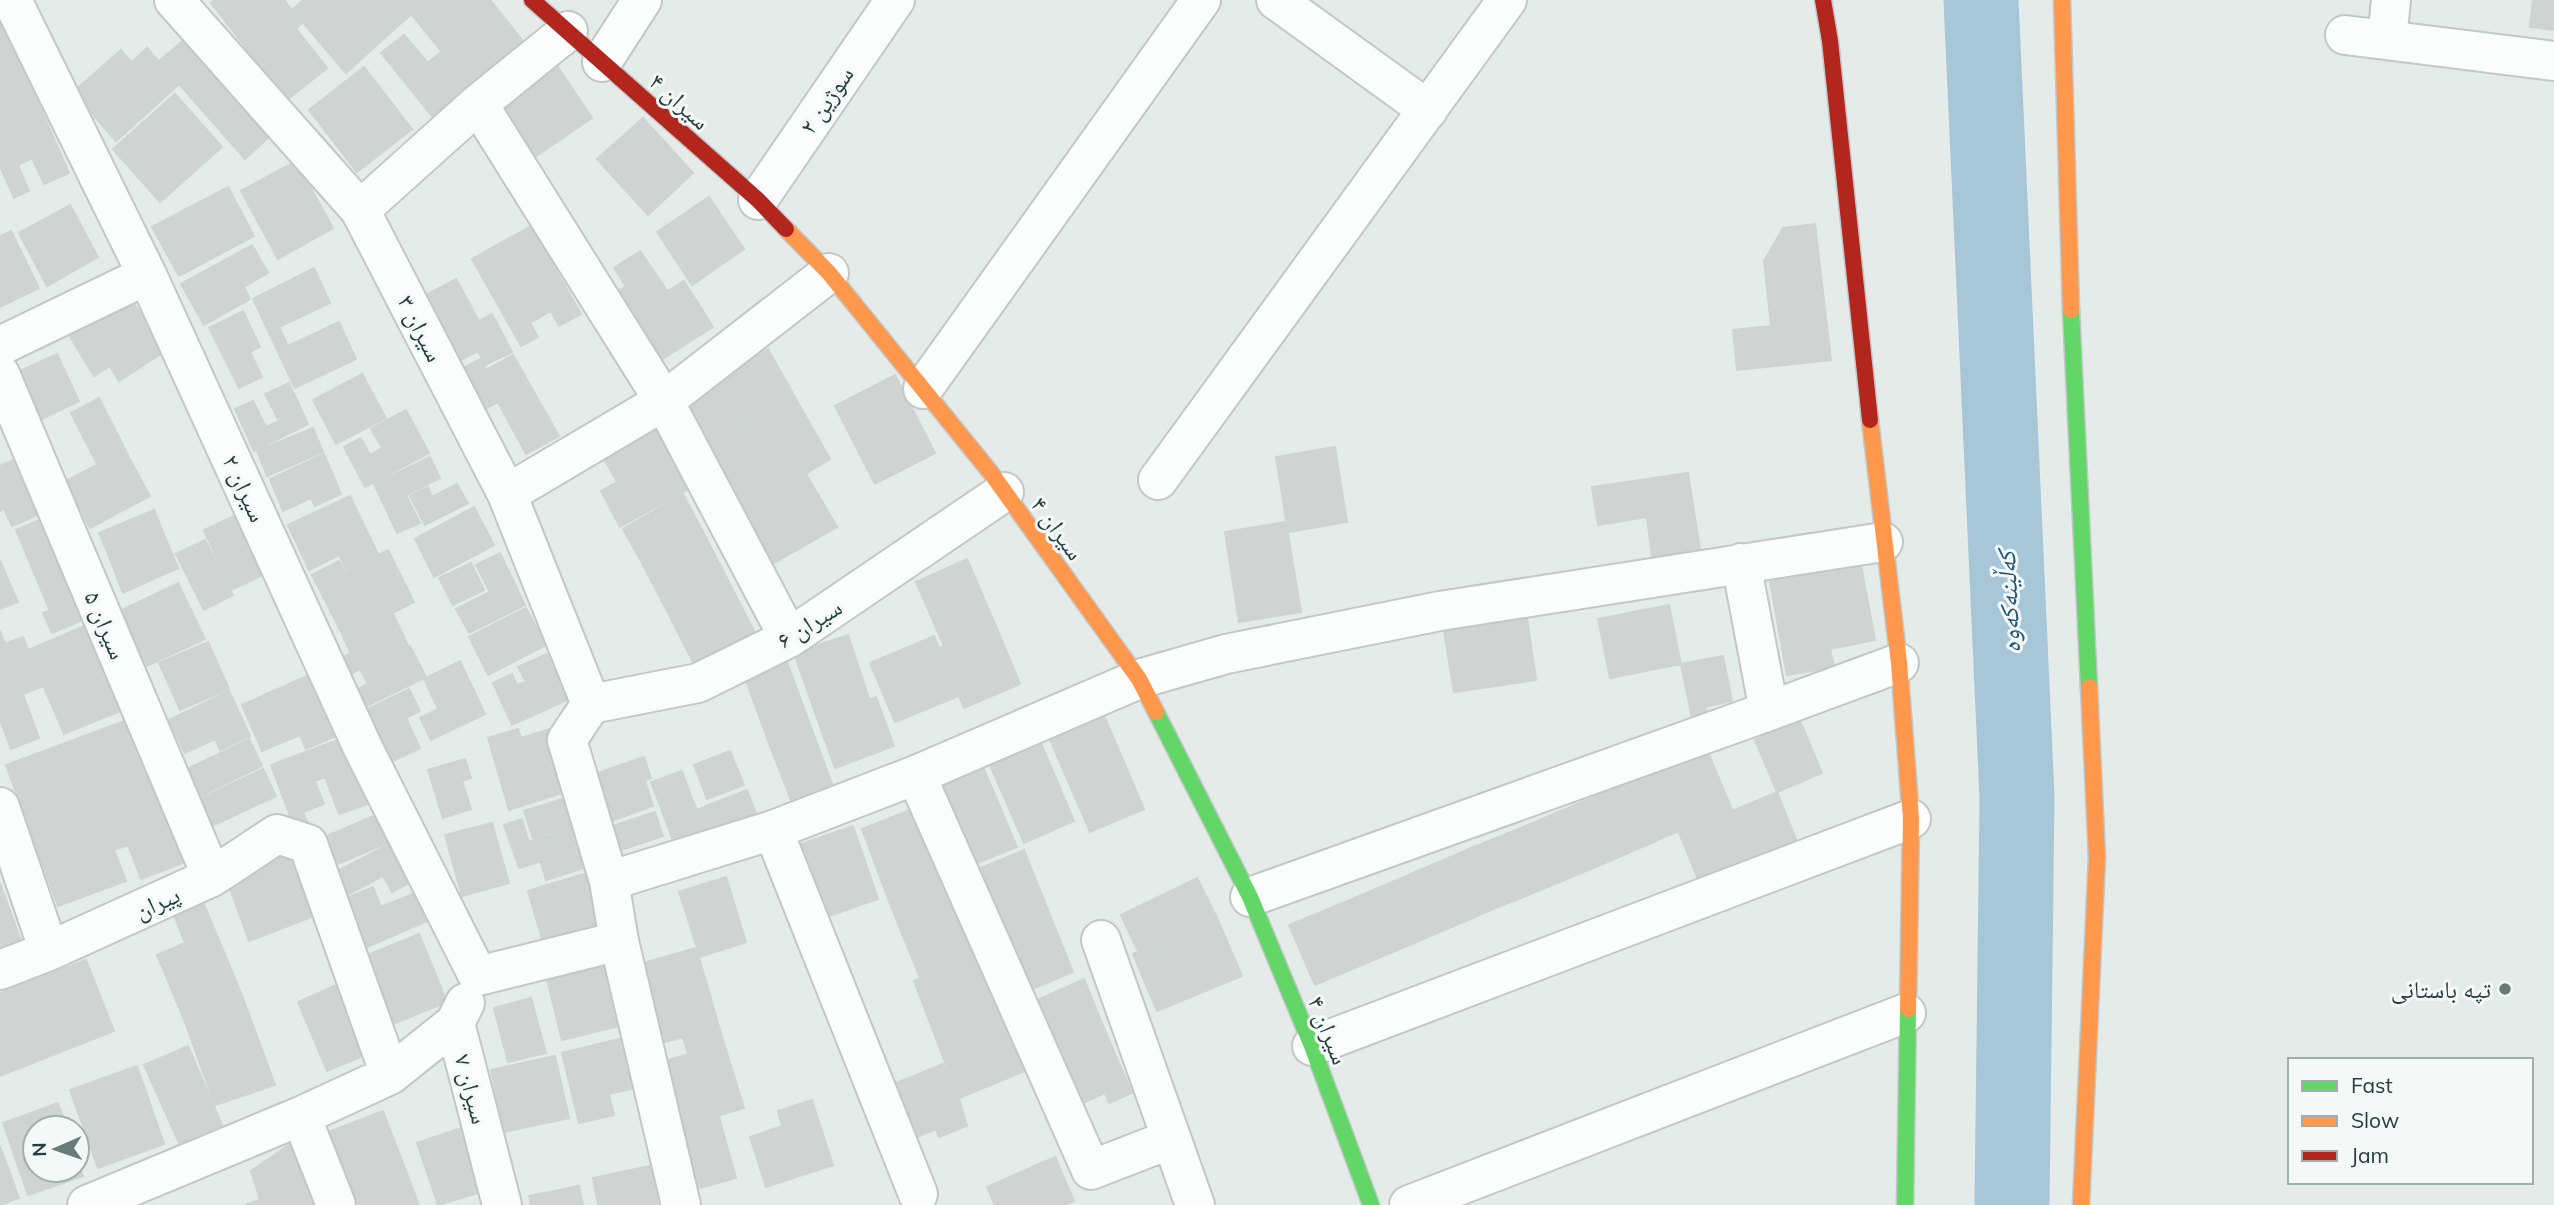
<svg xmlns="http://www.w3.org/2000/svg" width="2554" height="1205" font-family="Mulish,'Noto Naskh Arabic',sans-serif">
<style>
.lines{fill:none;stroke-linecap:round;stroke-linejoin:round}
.river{stroke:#a7c7d8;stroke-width:75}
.building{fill:#cfd4d3;stroke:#ced4d2;stroke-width:2}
.street-casing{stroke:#c2c8c6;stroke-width:42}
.fast-casing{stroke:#c1c8c7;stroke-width:19}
.slow-casing{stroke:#c1c8c7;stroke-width:19}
.jam-casing{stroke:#c1c8c7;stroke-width:19}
.street{stroke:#fbfcfc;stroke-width:38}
.fast{stroke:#63d668;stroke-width:16}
.slow{stroke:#ff974d;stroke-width:16}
.jam{stroke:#b3261e;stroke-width:16}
.poi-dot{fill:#677b79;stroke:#f4f9f8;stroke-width:2.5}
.labels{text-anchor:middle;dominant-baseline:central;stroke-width:6;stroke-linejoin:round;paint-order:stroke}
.street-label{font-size:24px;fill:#233e3c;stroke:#f4f9f8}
.poi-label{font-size:24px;fill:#233e3c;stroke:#f4f9f8;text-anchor:end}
.water-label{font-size:26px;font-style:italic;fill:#1f5578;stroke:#f4f9f8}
</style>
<rect width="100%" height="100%" fill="#e5ebe9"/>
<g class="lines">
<!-- river -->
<path class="river" d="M1981,0L2017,797L2012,1205"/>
</g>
<!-- building -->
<path class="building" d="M215,0H273L233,31L211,3Z
M273,0H284L292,10L245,47L233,31Z
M303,0H378L399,25L346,73L292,10Z
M378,0H428L399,25Z
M428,0H490L527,46L473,90L411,14Z
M2533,0H2554V30L2530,27Z
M292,10L302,23L296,29L306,41L265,73L245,47Z
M0,13L21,62L0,71Z
M404,35L428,63L441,52L473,90L436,121L381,53Z
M184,40L269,137L245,159L159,61Z
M306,41L327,68L287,100L265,73Z
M147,48L179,84L163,99L132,62Z
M121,50L163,99L116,141L73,92Z
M552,58L592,118L536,156L496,96Z
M21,62L40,107L0,126V71Z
M364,67L412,129L357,172L309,110Z
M175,94L222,147L160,202L113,149Z
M40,107L69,173L44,184L32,158L18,165L29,191L14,198L0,166V126Z
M643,118L693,173L648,215L597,159Z
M296,161L333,228L278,259L241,191Z
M228,187L254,236L179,276L152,227Z
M709,197L744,249L692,285L657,232Z
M70,205L98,257L47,286L19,233Z
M1815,224L1831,360L1737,370L1733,330L1771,326L1764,261L1783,228Z
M531,226L581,314L559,326L551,311L530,323L538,337L521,346L472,259Z
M11,231L39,288L0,307V236Z
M252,245L268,273L244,287L250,299L204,325L181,284Z
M640,251L668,292L620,322L607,299L626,286L614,268Z
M314,268L330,303L279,327L288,346L339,322L356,359L295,388L253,299Z
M456,279L479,321L492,314L512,352L485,365L478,351L451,365L417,300Z
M684,281L713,327L648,368L620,322Z
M130,297L164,352L119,381L110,366L94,376L69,335Z
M243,311L260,347L250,352L262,377L239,388L209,328Z
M768,349L796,399L746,428L717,377Z
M57,354L79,401L42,419L20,371Z
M513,355L559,436L526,454L498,402L475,414L453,374L480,359L486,370Z
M362,374L386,418L336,444L313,400Z
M895,375L935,453L875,484L835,406Z
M289,383L308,424L254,451L235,409L253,401L266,427L279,421L265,394Z
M720,383L746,428L703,453L678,408Z
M99,398L125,449L97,464L71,413Z
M796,399L830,459L781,489L746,428Z
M406,410L429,453L365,487L344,447L361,438L370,455L382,448L371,429Z
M655,425L690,488L620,527L601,491L617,482L602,455Z
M313,428L323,452L267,476L257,451Z
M746,428L772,472L729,497L703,453Z
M1335,447L1347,522L1288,532L1276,457Z
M125,450L150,496L90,528L66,481Z
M324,454L341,494L315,506L311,498L283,511L270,479Z
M430,457L440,478L406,495L420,523L397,533L374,484Z
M13,460L38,515L12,526L4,509L0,511V466Z
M772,472L781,489L759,501L768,516L747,528L729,497Z
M1688,473L1700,549L1652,557L1647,517L1598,525L1592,487Z
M806,474L837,527L790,554L759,501Z
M457,484L468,503L425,525L410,496L428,487L432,497Z
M683,494L701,528L641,561L623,529Z
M350,496L378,554L346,569L339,555L309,570L288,525Z
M474,507L494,545L434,577L415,539Z
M154,510L165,537L110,559L99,533Z
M236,515L263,575L231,590L204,530Z
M768,516L790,554L769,566L747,528Z
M44,518L87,618L52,633L43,613L50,611L16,530Z
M1286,522L1301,612L1239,622L1225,532Z
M701,528L733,590L672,621L641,561Z
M165,537L178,568L123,593L110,559Z
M205,540L233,595L204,610L176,554Z
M388,550L414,602L344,638L312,575L339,561L345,572Z
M500,553L525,605L469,633L456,609L490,592L476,565Z
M967,559L995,624L944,646L916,582Z
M0,561L18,602L0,609Z
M471,563L484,590L453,605L439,578Z
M1861,565L1875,640L1830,649L1834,667L1787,675L1770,582Z
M178,583L205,639L142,668L116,613Z
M733,590L757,637L696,668L672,621Z
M1669,605L1681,664L1610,678L1598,619Z
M526,608L546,645L488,675L469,637Z
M393,614L408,645L339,680L330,663L351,653L344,639Z
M1527,618L1536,680L1454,692L1444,631Z
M94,622L130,707L64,734L28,650Z
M995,624L1020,684L964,708L939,648Z
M0,631L5,644L23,637L42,687L23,694L39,738L11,749L0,719Z
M848,635L869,699L817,718L794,653Z
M934,636L959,696L895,722L870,663Z
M208,642L229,689L180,710L159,663Z
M410,646L426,677L355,712L347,695L368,684L361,671Z
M547,654L567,700L512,725L493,683L512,674L517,685L526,682L518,667Z
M1723,656L1732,701L1705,707L1707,715L1692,718L1681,664Z
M786,659L812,730L770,746L744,675Z
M460,661L485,714L431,740L420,718L438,709L424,679Z
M309,675L336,736L306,749L300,735L262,751L242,705Z
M409,689L420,711L406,718L420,748L391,762L366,710Z
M229,691L250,736L220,750L215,739L185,753L169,720Z
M876,697L894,746L835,768L817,718Z
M1102,711L1144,809L1090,832L1048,735Z
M138,716L191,860L141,879L128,845L114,850L126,881L58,906L6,765Z
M1800,721L1822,773L1777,792L1755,740Z
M518,729L521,738L550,729L568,791L509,810L488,738Z
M812,730L832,784L791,800L770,746Z
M1038,736L1074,821L1024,843L987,758Z
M343,738L368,804L339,814L325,777L315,781L324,804L303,812L308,824L295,829L271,765Z
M249,739L262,766L198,797L185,770Z
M1707,750L1752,857L1698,879L1654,772Z
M730,751L744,785L707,799L694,765Z
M644,757L651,778L645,781L653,806L603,824L586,777Z
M465,759L471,778L462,781L471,809L443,818L428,770Z
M983,767L1017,847L972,865L939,786Z
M263,769L276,796L212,826L199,799Z
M682,771L691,796L661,808L651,782Z
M1654,772L1679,831L1610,861L1584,801Z
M747,790L757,816L717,833L706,806Z
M1777,792L1802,854L1759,873L1732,811Z
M691,796L697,810L706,806L717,833L676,849L661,808Z
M569,797L590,866L546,880L541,863L559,857L552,832L533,839L524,811Z
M1584,801L1610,861L1553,885L1528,825Z
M915,808L946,881L890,904L862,829Z
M385,811L397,839L333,866L322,838Z
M655,812L663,836L615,852L607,828Z
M522,819L529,842L551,835L558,856L519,868L504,825Z
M492,823L509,883L462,896L445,835Z
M1528,825L1553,885L1496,908L1471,848Z
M853,826L878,899L826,917L801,844Z
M399,839L419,878L392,892L383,876L343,897L332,874Z
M1471,848L1496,908L1438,933L1413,873Z
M1024,850L1052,920L999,942L969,873Z
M293,851L317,915L249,941L226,877Z
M587,873L602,924L543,942L528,891Z
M1413,873L1438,933L1369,962L1345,902Z
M726,877L746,942L700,957L679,892Z
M1197,878L1217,918L1140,956L1121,915Z
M946,881L976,954L920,978L890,904Z
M0,883L21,941L0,949Z
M373,887L381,907L415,893L427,921L365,948L344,899Z
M203,902L223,950L165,974L157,955L185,943L174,915Z
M1345,902L1369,962L1315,985L1289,925Z
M1217,918L1242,976L1157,1011L1133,954Z
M1052,920L1073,972L1020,994L999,942Z
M419,934L447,1002L393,1024L365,956Z
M696,948L708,988L644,1006L633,966Z
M223,950L243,998L185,1022L165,974Z
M976,954L1000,1012L935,1036L914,981Z
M86,960L114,1031L0,1076V993Z
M611,960L627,1024L562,1040L546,975Z
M1084,979L1106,1033L1047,1058L1024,1006Z
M343,982L372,1052L327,1071L298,1002Z
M708,988L719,1027L655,1045L644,1006Z
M243,998L275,1085L215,1105L185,1022Z
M531,998L546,1053L508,1062L494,1008Z
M1000,1012L1025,1071L959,1098L935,1036Z
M719,1027L744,1108L679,1127L660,1063L688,1054L683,1038Z
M1106,1033L1132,1093L1109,1103L1105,1093L1070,1109L1047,1058Z
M627,1037L639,1087L609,1094L614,1115L579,1123L562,1053Z
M188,1046L222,1125L179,1143L144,1065Z
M555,1056L569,1118L504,1132L491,1070Z
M943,1064L959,1098L967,1126L939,1137L936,1129L912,1139L891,1085Z
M137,1066L164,1144L98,1168L70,1090Z
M812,1100L833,1165L766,1187L750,1137L782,1126L778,1111Z
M58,1103L67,1128H35V1170H77V1157L83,1176L28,1195L3,1123Z
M383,1111L419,1205H356L328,1132Z
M719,1117L736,1178L696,1189L679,1127Z
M470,1125L491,1189L438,1205L417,1143Z
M299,1138L319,1205H245L260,1200L251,1171Z
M0,1146L19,1198L0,1205Z
M1055,1157L1074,1201L1065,1205H995L987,1187Z
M650,1166L658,1205H598L593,1178Z
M579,1186L583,1205H531L529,1196Z"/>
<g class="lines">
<defs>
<path id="street" d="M12,0L147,275L363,748L478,976
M174,0L360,210L507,494L591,704
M1276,0L1428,110
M568,31L478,104L664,401L789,638
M2345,35L2554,61
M2387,40L2391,0
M602,62L642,0
M758,200L895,0
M360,210L478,104
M0,346L147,275
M0,374L212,877
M923,389L1201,0
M1158,480L1507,0
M507,494L664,401L829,273
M1741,563L1769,711
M591,704L567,740L609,881L619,941L681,1205
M591,704L698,683L789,638L1004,492
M916,775L1091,1170L1171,1139
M0,807L49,951
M773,830L918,1194
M609,881L773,830L916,775L1139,679L1226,654L1440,611L1883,542
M1250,897L1769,711L1899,663
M1101,940L1195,1205
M0,970L49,951L212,877L277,834L308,844L390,1075
M478,976L619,941
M465,1003L455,1023L502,1205
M1312,1046L1911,819
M301,1116L336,1205
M87,1205L301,1116L390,1075L455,1023
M1409,1205L1906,1013"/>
<path id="fast" d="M2071,310L2089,687
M1156,712L1250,897L1312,1046L1371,1205
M1905,1205L1908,1009"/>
<path id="slow" d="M2062,0L2071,310
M786,229L829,273L991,473L1139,679L1156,712
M1870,420L1899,663L1911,819L1908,1009
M2081,1205L2097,857L2089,687"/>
<path id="jam" d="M532,0L758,200L786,229
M1823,0L1830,41L1870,420"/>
</defs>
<!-- street casing -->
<use href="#street" class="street-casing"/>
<!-- fast casing -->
<use href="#fast" class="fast-casing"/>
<!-- slow casing -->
<use href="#slow" class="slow-casing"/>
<!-- jam casing -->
<use href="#jam" class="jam-casing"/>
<!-- street -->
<use href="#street" class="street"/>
<!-- fast -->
<use href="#fast" class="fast"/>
<!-- slow -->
<use href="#slow" class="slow"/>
<!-- jam -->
<use href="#jam" class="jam"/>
</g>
<!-- markers -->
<circle class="poi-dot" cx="2505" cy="989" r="7"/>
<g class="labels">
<!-- street labels -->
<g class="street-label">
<text transform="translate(826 100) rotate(-56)">سوژین ۲</text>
<text transform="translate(680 101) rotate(42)">سیران ۴</text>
<text transform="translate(421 328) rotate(63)">سیران ۳</text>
<text transform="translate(245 488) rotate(65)">سیران ۲</text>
<text transform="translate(1058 528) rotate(54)">سیران ۴</text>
<text transform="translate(809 623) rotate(-32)">سیران ۶</text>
<text transform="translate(106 625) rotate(67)">سیران ۵</text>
<text transform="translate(157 902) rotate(-24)">پیران</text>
<text transform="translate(1329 1030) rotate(68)">سیران ۴</text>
<text transform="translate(472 1089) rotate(75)">سیران ۷</text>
</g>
<!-- poi labels -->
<g class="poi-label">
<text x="2491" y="989">تپه باستانی</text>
</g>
<!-- water labels -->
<g class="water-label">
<text transform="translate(2008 602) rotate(-93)">کەڵینەکەوە</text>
</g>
</g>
<!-- legend -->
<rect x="2288" y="1058" width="245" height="126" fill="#f4f9f8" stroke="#a0aead" stroke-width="2"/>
<rect x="2302" y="1081" width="35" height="10" fill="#63d668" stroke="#a0aead" stroke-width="2"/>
<text x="2351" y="1093" font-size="21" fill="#233e3c">Fast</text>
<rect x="2302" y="1116" width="35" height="10" fill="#ff974d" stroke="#a0aead" stroke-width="2"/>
<text x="2351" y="1128" font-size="21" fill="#233e3c">Slow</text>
<rect x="2302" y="1151" width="35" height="10" fill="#b3261e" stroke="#a0aead" stroke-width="2"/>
<text x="2351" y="1163" font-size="21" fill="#233e3c">Jam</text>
<!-- north arrow -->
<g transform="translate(56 1149) rotate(268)"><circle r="33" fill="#f4f9f8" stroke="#a0aead" stroke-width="2"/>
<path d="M0-5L12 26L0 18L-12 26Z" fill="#677b79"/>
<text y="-10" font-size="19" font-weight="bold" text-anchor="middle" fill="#233e3c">N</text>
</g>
</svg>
